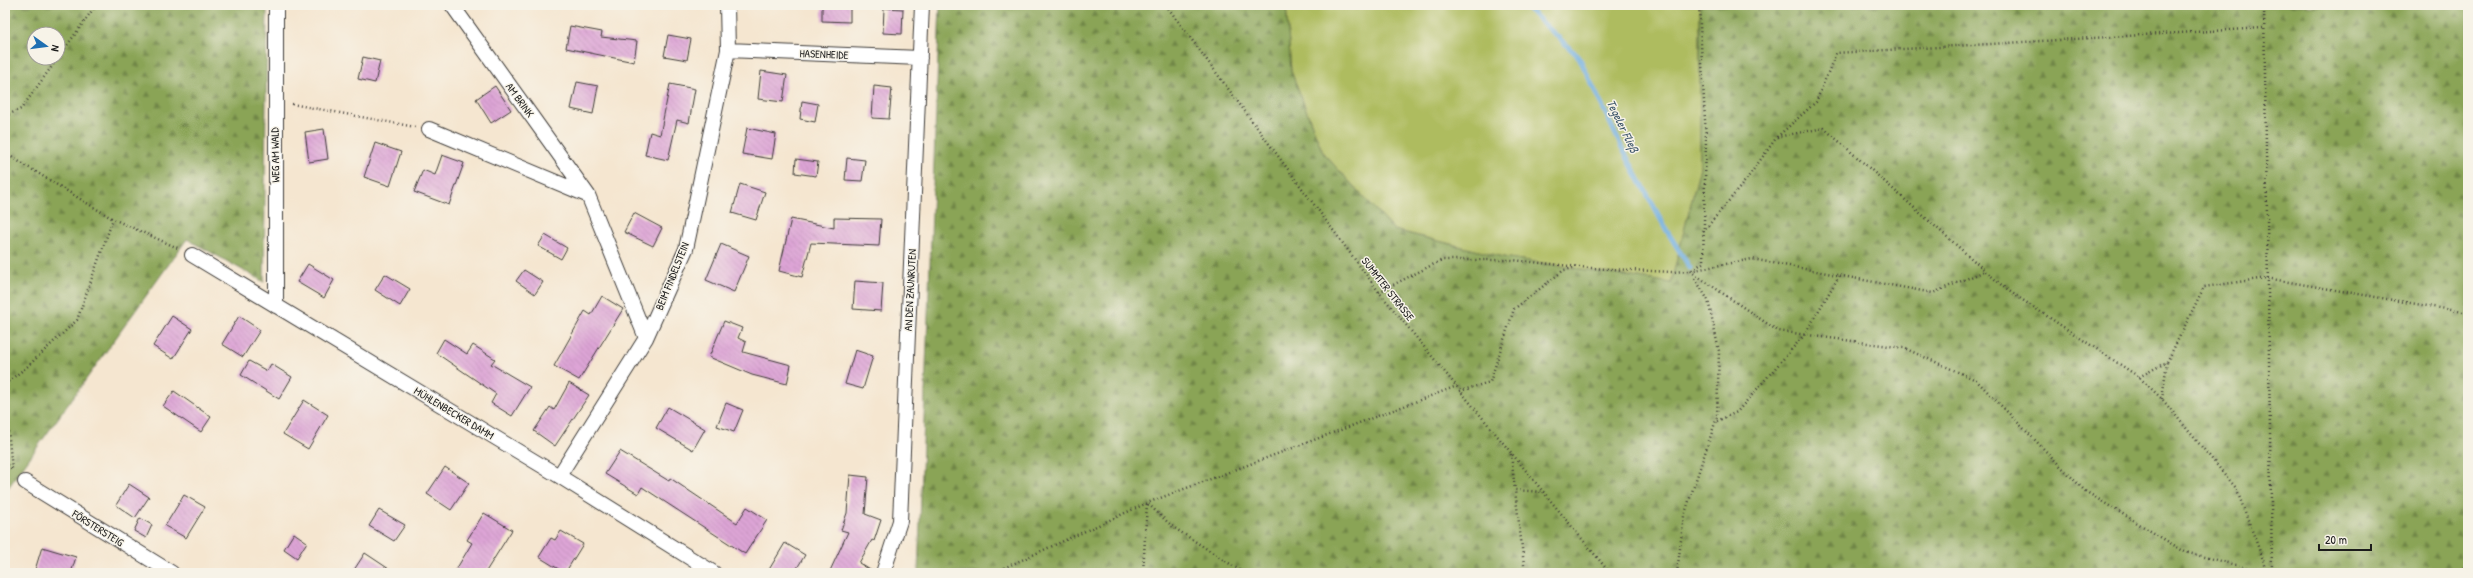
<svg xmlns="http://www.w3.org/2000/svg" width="2473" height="578" font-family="'Patrick Hand',sans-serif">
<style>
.green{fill:#aebc5f;stroke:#656c3e}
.forest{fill:url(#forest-firs);stroke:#536039;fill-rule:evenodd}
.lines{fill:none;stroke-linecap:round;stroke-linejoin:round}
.stream{stroke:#6babde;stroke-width:5}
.building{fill:url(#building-back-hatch)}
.street-casing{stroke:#3d3a37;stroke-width:16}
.path{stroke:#3d3a37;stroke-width:2.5;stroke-dasharray:1 3;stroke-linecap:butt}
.street{stroke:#fff;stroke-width:14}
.labels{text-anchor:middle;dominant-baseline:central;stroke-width:3;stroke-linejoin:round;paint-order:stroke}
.street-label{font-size:11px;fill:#1c1c1c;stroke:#f7f3e8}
.water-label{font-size:12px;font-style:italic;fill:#3c556a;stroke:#f7f3e8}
</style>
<defs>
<pattern id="forest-firs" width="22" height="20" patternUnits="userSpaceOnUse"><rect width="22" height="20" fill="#8aa456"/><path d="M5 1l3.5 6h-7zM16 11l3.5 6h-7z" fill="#708546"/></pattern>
<pattern id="building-back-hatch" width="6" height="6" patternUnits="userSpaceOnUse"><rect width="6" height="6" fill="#dda4d6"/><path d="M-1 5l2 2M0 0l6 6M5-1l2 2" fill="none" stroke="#bd8db7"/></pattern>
</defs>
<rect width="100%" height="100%" fill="#f7f3e8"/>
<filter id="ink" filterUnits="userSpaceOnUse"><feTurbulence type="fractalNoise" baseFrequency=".025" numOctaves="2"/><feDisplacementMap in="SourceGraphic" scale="8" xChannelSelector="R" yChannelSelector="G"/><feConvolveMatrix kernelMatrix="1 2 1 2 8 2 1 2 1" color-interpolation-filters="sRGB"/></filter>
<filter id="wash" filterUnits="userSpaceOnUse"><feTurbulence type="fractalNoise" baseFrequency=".012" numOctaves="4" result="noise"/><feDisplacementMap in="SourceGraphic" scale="16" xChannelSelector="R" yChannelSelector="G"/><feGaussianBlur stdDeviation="0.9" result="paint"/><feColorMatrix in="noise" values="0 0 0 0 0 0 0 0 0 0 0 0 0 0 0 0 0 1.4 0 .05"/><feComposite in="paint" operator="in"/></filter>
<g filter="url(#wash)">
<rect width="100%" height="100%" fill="#f5e6d0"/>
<!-- green -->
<path class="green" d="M1286,5H1700V167L1671,283L1503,257L1394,230L1323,153L1291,71Z"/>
<!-- forest -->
<path class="forest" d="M5,5H267L264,282L187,239L5,492ZM34,34H58V58H34Z
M940,5H1286L1291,71L1323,153L1394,230L1503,257L1671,283L1700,167V5H2468V573H918Z"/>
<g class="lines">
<!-- stream -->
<path class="stream" d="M1524,5L1579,57L1621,146L1667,231L1690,268"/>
</g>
<g id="blocks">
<!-- building -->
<path class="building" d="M822,5H850V22L822,21Z
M884,8L903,9L902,34L883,33Z
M570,26L602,32L601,37L637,41L634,62L566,48Z
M668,35L691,39L687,60L664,56Z
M363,57L380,61L375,83L358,79Z
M761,71L787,75L783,102L758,99Z
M577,82L598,86L593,114L571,109Z
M670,84L695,89L689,123L677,120L668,160L645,155L650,132L660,135Z
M495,86L511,110L491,123L476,99Z
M874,86L892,88L889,119L872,118Z
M802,101L818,104L815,122L800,119Z
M747,128L776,134L772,159L742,154Z
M324,129L328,159L309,162L305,132Z
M375,143L401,152L390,186L364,177Z
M442,155L464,163L449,205L414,192L423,170L435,175Z
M847,158L865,160L862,181L845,180Z
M796,159L818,162L816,176L795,173Z
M740,184L765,192L756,220L732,213Z
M634,213L662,228L653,246L624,232Z
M834,218L881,219L879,246L811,243L802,277L779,271L791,219L834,228Z
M545,235L567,248L561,259L538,246Z
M721,244L749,256L734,292L706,280Z
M308,264L334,280L324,298L297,282Z
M524,270L543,282L535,294L516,281Z
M385,274L410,289L400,306L375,290Z
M855,281L883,283L881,311L853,309Z
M602,296L623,309L579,380L554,366L585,311L591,315Z
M172,316L192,329L173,359L153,346Z
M239,316L260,330L243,357L222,344Z
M724,321L742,328L738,338L746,342L743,352L791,365L787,384L752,375L709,357Z
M444,339L467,354L473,345L495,359L491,364L530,387L512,416L491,403L496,394L436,353Z
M855,350L873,356L863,389L845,384Z
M249,361L267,371L271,364L292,377L279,399L241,375Z
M569,383L589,395L555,446L534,431L550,407L554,410Z
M174,391L211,417L201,432L163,406Z
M304,400L328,415L308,449L283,434Z
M726,403L743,410L734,432L717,426Z
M668,407L705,429L693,450L656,428Z
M620,451L669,481L670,478L737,523L747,507L767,520L745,554L642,487L638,494L605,474Z
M445,467L469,483L451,510L427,494Z
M850,475L868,477L865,514L881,520L874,541L872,540L859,563L875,573H829L848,532L841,530L847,513Z
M129,484L149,497L135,518L116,505Z
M184,495L205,507L186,538L165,526Z
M379,510L405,525L394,541L369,526Z
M484,513L512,530L485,573H454L472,543L467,540Z
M140,518L152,525L146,538L134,531Z
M561,531L583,544L565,573L539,557L551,538L555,540Z
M294,533L307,542L297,558L284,549Z
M785,543L805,555L794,573H767Z
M42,547L76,557L71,573H44L35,570Z
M365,553L395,573H352Z"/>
</g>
</g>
<g filter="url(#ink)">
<use href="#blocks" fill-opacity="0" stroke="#3d3a37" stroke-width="1"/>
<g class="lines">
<defs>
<path id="street" d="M276,5V306
M452,5L588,195L646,338
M728,50L920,58
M429,129L587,195
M192,255L559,476L714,573
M559,476L646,338L686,249L728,50L727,5
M25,482L172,573
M883,573L900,521L922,5"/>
</defs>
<!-- street casing -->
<use href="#street" class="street-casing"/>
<!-- path -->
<path class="path" d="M1166,5L1379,292L1610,573
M2264,5L2272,573
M58,58L96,5
M292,104L415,127
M5,116L21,109L58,58
M1777,137L1816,102L1836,53L2263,28
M5,153L113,219L180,249
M1703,232L1746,180L1777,137L1824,128L2006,289L2139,377L2162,399L2236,488L2268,573
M1692,270L1703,263L1706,140L1699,5
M1690,271L1778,331L1904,348L1976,380L2085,491L2185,552L2267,573
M1379,292L1442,260H1512L1590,268L1672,272L1690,271L1752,259L1933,293L1985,271
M2139,377L2167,362L2204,287L2266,278L2468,313
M5,384L28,366L77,320L113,219
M1460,391L1490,382L1514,309L1564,270L1574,268
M2162,399L2167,362
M5,420L8,429L12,469
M1717,421L1737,412L1805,334L1839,276
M1511,454L1515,490
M5,462L12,469
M993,573L1147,503L1457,386
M1143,573L1147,503L1173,527L1244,573
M1525,573L1515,490L1544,492
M1677,573L1684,516L1717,417L1719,351L1708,300L1694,277
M2457,573L2468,564"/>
<!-- street -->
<use href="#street" class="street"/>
</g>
</g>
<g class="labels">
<!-- street labels -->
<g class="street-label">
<text transform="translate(824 54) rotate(2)">HASENHEIDE</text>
<text transform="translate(520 100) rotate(54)">AM BRINK</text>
<text transform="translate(275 155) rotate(-91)">WEG AM WALD</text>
<text transform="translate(672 276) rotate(-68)">BEIM FINDELSTEIN</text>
<text transform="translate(1388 289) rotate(52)">SUMMTER STRASSE</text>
<text transform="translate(910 290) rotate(-87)">AN DEN ZAUNRUTEN</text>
<text transform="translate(454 413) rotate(31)">MÜHLENBECKER DAMM</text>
<text transform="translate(98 528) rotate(32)">FÖRSTERSTEIG</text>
</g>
<!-- water labels -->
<g class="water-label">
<text transform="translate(1623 126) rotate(64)">Tegeler Fließ</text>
</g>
</g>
<!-- margin -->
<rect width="2473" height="578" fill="none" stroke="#f7f3e8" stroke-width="20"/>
<!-- north arrow -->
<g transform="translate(46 46) rotate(104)"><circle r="19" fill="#f7f3e8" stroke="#9f9d96"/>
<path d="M0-3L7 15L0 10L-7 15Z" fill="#1f6fb2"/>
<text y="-6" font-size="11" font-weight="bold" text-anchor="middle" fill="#1c1c1c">N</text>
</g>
<!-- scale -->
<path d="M2319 544v6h52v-6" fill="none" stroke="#1c1c1c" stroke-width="2"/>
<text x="2325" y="544" font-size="12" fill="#1c1c1c" stroke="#f7f3e8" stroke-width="3" paint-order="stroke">20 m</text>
</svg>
